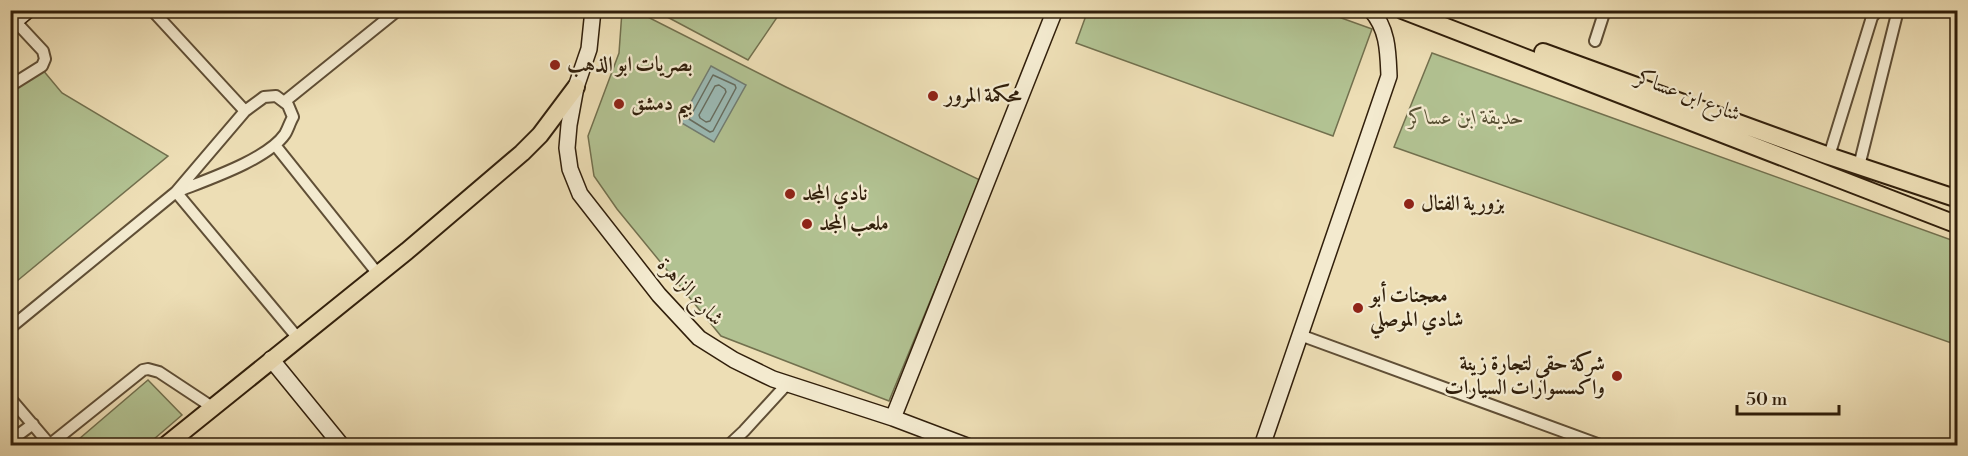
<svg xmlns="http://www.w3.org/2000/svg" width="1968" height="456" font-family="'Libre Bodoni',Amiri,serif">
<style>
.green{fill:#b2c292;stroke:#72704e;stroke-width:1.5}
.water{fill:#9bbbb6;stroke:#717d72;stroke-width:1.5}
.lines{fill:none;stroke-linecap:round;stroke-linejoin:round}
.shore{stroke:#666d60;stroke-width:1.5}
.street-casing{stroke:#604f36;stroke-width:14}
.secondary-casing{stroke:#311f0b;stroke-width:18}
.primary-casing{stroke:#311f0b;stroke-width:20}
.street{stroke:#f3eacf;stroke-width:10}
.secondary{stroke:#f3eacf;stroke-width:15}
.primary{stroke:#eddeb5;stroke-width:16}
.poi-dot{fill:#8f2418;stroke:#f3eacf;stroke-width:2}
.labels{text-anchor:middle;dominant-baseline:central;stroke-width:4.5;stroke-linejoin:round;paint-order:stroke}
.poi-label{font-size:21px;font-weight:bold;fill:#311f0b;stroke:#f3eacf;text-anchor:start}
.street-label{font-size:21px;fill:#311f0b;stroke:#f3eacf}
.park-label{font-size:21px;font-style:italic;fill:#585034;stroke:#f3eacf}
</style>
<rect width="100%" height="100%" fill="#eddeb5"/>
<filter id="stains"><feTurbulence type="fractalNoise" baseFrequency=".00333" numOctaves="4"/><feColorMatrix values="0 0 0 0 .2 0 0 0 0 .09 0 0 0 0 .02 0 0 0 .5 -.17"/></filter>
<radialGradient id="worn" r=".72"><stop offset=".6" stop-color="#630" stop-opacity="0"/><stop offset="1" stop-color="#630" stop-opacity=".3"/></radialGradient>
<!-- green -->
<path class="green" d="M1088,10L1322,11L1372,29L1333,136L1076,43Z
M622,11H636L786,87L980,180L889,401L721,336L617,209L594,176L588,136L619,53Z
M656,11H780L778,16L748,60Z
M1432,53L1957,242V345L1394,147Z
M42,69L62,93L168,156L11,286V90Z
M148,380L182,415L147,445H72Z"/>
<!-- water -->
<path class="water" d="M711,66L746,85L714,142L680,122Z"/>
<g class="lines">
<!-- shore -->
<path class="shore" d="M713,75L735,85L736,88L713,131L710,132L689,119Z
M719,85L725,89L726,92L710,121L706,122L700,118L699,115L715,86Z"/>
<defs>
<path id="street" d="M152,10L245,111
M1595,41L1605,10
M10,86L42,66L45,59L43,51L15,21
M284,102L398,10
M275,145L378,274
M1829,156L1872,17L1878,10
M1859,166L1898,10
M10,328L176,192L245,111L264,97L276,96L288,105L293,117C290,122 288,129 285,134C267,160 206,180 176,192L297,337
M1300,335L1603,446
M10,398L51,446
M10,441L33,424
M48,446L143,370L148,369L159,372L212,407
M728,446L744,431L787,384"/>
<path id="secondary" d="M593,10L589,49L576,87L569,125L567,148L570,169L580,194L659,295L699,338L734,360L773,379L893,418L967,446
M10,25L28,10
M271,359L342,446
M893,418L1055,10
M1262,446L1389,76C1388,52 1388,29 1371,10"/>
<path id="primary" d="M1402,10L1958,225
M1543,52L1829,156L1958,199
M165,446L407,251L522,153L540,135L576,87"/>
</defs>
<!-- street casing -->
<use href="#street" class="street-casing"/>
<!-- secondary casing -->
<use href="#secondary" class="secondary-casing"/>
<!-- primary casing -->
<use href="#primary" class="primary-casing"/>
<!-- street -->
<use href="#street" class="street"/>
<!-- secondary -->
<use href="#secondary" class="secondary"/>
<!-- primary -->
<use href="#primary" class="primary"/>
</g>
<!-- markers -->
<g class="poi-dot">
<circle cx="555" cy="65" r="6"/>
<circle cx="933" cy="96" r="6"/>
<circle cx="619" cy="104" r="6"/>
<circle cx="790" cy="194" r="6"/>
<circle cx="1409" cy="204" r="6"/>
<circle cx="807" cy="224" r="6"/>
<circle cx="1358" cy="308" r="6"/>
<circle cx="1617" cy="376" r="6"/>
</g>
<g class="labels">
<!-- poi labels -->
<g class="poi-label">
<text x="567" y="65">بصريات ابو الذهب</text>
<text x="945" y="96">محكمة المرور</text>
<text x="631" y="104">بيم دمشق</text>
<text x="802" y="194">نادي المجد</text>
<text x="1421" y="204">بزورية الفتال</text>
<text x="819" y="224">ملعب المجد</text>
<text x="1370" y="296">معجنات أبو<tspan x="1370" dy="24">شادي الموصلي</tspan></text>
<text x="1605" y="364" text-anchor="end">شركة حقي لتجارة زينة<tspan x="1605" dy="24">واكسسوارات السيارات</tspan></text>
</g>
<!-- street labels -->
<g class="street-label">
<text transform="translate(1688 96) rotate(21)">شارع ابن عساكر</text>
<text transform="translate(690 292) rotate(46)">شارع الزاهرة</text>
</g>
<!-- park labels -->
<g class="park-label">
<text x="1466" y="118">حديقة ابن عساكر</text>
</g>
</g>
<!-- margin -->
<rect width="1968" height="456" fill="none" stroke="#eddeb5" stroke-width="36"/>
<rect x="12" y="12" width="1944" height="432" fill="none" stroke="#311f0b" stroke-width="3"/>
<rect x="18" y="18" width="1932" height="420" fill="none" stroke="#311f0b" stroke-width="1.5"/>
<!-- scale -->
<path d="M1737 405v9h102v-9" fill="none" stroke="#311f0b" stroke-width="3"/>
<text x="1746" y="405" font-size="18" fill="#311f0b" stroke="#f3eacf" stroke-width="4.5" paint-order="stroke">50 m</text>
<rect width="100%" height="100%" filter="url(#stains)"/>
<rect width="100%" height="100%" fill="url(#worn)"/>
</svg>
